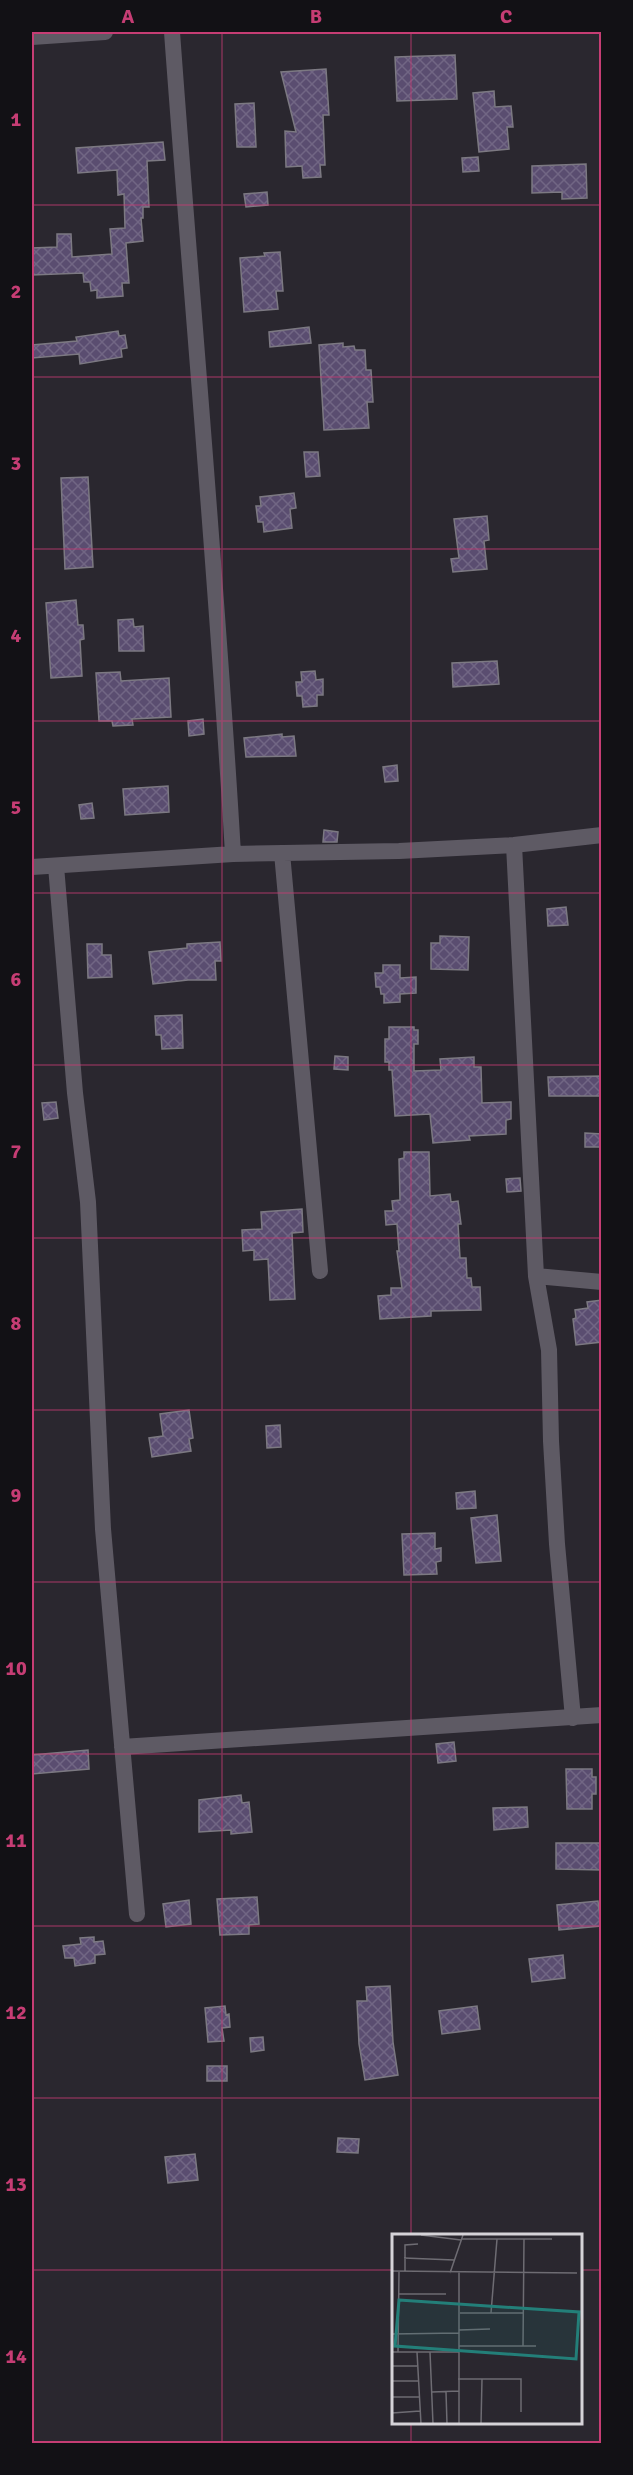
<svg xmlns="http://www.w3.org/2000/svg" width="633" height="2475" font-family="Signika,sans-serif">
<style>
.building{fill:url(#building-cross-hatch);stroke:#7c7982;stroke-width:1.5}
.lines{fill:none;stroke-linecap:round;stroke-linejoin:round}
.minor{stroke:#5e5a64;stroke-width:16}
.grid{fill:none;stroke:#c63d74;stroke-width:1.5;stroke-opacity:0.55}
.inset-road{fill:none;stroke:#6e6c73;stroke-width:1.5}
.view{fill:#237f79;fill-opacity:0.15;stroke:#237f79;stroke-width:3}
.inset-edge{fill:none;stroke:#d5d3d8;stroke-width:3}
.neatline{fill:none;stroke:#c63d74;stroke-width:2}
.grid-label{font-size:20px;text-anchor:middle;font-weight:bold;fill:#c63d74}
</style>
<defs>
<pattern id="building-cross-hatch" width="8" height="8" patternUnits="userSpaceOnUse" patternTransform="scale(1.5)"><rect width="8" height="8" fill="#5a4d70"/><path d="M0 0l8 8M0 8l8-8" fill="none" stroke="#716684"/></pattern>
</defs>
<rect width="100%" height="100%" fill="#2a272f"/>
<!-- building -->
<path class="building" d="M455,55L457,99L397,101L395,57Z
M326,69L329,115H323L325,165H320L321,177L303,178L302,166L286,167L285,131L296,132L281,72Z
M494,91L495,107L511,106L513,127H507L509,149L479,152L473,93Z
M254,103L256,147H237L235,104Z
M163,142L165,160L147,161L149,207H143V218H141L143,241L126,243L129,283H122L123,296L97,298V290L91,291L90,282H84L83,273L32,275V248L57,247V234H71L72,257L112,254L110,229L125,228L124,194L118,195L117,170L78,173L76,148Z
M478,157L479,171L463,172L462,158Z
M586,164L587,198L562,199V192L532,193V166Z
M267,192L268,205L246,207L244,194Z
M280,252L283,291H276L278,309L244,312L240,258L265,256L264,253Z
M309,327L311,343L270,347L269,332Z
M118,331L119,336L125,335L127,348L121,349L122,357L80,364L79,354L32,358V345L77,341L76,337Z
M343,343V347L354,346L355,350H365L366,370H371L373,402H367L369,428L324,430L319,345Z
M304,452H318L320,476L306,477Z
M88,477L93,567L65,569L61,478Z
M294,493L296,508L290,509L292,528L264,532L263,522H258L256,506H261L260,497Z
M487,516L489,540L484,541L487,569L453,572L451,559L459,558L454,519Z
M76,600L78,625H83L84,639L80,640L82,676L51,678L46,603Z
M133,619L134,627L143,626L144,651H119L118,620Z
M497,661L499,684L453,687L452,663Z
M315,671L316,680L323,679V695H317V706L303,707L302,696H297L296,682H302L301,672Z
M120,672L121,681L169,678L171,717L132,719L133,725L113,726L112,721H99L96,673Z
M203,719L204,734L189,736L188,721Z
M282,734V737L294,736L296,756L246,757L244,738Z
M397,765L398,781L385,782L383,767Z
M168,786L169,812L125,815L123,789Z
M92,803L94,818L81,819L79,805Z
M324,830L338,832L337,842H323Z
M566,907L568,925L548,926L547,909Z
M440,936L469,937L468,970L431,969V943H440Z
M220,942L221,961H215L216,980H188L153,984L149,952L187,948V944Z
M87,944H102V955H111L112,977L88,978Z
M383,965H400V978L416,977V993L400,994V1002L384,1003V994H381L380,987H376L375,973H383Z
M182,1015L183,1048L162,1049L161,1035H156L155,1016Z
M389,1027H414V1030H418V1044H414V1071L441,1070L440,1059L474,1057V1067H481L482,1103L511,1102V1119L506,1120V1134L469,1136L470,1140L433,1143L430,1114L395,1116L392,1070H389V1062H385V1039H389Z
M335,1056L348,1057V1070L334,1069Z
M602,1076V1096H549L548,1077Z
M56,1102L58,1118L44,1120L42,1103Z
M585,1133L602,1134V1147H585Z
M404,1152H429L430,1196L450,1194L451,1202L458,1201L461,1224H458L460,1258H466L467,1278H471L472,1287H480L481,1310L431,1311V1316L380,1319L378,1296L391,1295V1288H402L397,1251H399L397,1224L386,1225L385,1211H393L392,1201L400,1200L399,1159L404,1158Z
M520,1178L521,1191L507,1192L506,1179Z
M302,1209L303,1232L292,1233L295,1299L270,1300L268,1259L254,1260V1250L243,1251L242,1230L262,1229L261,1212Z
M602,1300V1342L576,1345L573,1319L576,1318L575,1310L588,1308L587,1302Z
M189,1410L193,1438L189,1439L191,1451L152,1457L149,1438L163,1436L160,1414Z
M280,1425L281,1447L267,1448L266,1426Z
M475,1491L476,1508L457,1509L456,1493Z
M497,1515L501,1561L476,1563L471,1518Z
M435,1533V1549L441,1548V1561L436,1562L437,1574L404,1575L402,1534Z
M454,1742L456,1761L438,1763L436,1744Z
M88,1750L89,1769L32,1774V1755Z
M566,1769H592V1777H596V1794H592V1809H567Z
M241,1795L242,1803L249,1802L252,1832L231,1834V1830L199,1832V1800Z
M527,1807L528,1827L494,1830L493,1808Z
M556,1843H602V1870L556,1869Z
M257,1897L259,1924L249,1925V1934L220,1935L217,1899Z
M189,1900L191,1924L166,1927L163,1904Z
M598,1901L601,1926L559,1930L557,1905Z
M94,1937V1942L103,1941L105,1954L95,1955V1963L75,1966L74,1958H65L63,1946L81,1944L80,1938Z
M563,1955L565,1978L532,1982L529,1959Z
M390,1986L393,2042L398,2075L365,2080L359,2044L357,2001H367L366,1987Z
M225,2006L226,2015L229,2014L230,2027L222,2028L224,2041L208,2042L205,2008Z
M477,2006L480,2029L442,2034L439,2011Z
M263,2037L264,2050L251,2052L250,2038Z
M207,2066H227V2081H207Z
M338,2138L359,2139L358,2153L337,2152Z
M195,2154L198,2180L168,2183L165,2157Z"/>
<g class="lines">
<!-- minor -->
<path class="minor" d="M172,32C192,306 217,579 233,854
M32,37L105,32
M514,845L536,1276L549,1350L551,1441L557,1544L573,1718
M282,853L320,1271
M56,866L75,1093L88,1202L103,1529L137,1914
M32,867L233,854L399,851L514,845L602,835
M536,1276L602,1282
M122,1747L602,1715"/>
</g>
<!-- grid -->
<path class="grid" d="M222,32V2444M411,32V2235M32,205H602M32,377H602M32,549H602M32,721H602M32,893H602M32,1065H602M32,1238H602M32,1410H602M32,1582H602M32,1754H602M32,1926H602M32,2098H602M32,2270H393M580,2270H602M411,2422V2444"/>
<!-- overview -->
<g transform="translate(392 2234)">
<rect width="190" height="190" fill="#2a272f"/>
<path class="inset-road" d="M29,1L69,6M69,5H160M12,24L62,26M0,37L185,39M13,38V11L26,10M67,38V190M58,39L71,1M7,60H54M68,79H132M99,79L105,5M67,96L98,95M0,100L67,99M67,112H144M131,112L132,5M0,118H67M6,118L7,38M25,118L29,190M38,118L41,190M0,132H25M66,145H129V178M0,147H26M40,158L67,157M54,158L55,190M0,163H27M0,179L28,177M89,190L90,145"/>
<path class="view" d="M7,66L187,78L184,125L3,112Z"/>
<rect width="190" height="190" class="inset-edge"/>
</g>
<!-- border -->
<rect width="633" height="2475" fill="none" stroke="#121115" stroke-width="66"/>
<rect x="33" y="33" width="567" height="2409" class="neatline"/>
<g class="grid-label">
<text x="128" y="23">A</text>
<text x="316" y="23">B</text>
<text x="506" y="23">C</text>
<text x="16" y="126">1</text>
<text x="16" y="298">2</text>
<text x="16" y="470">3</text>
<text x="16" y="642">4</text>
<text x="16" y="814">5</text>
<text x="16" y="986">6</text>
<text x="16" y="1158">7</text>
<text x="16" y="1330">8</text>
<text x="16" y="1502">9</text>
<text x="16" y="1675">10</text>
<text x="16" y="1847">11</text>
<text x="16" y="2019">12</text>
<text x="16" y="2191">13</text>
<text x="16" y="2363">14</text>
</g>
</svg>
